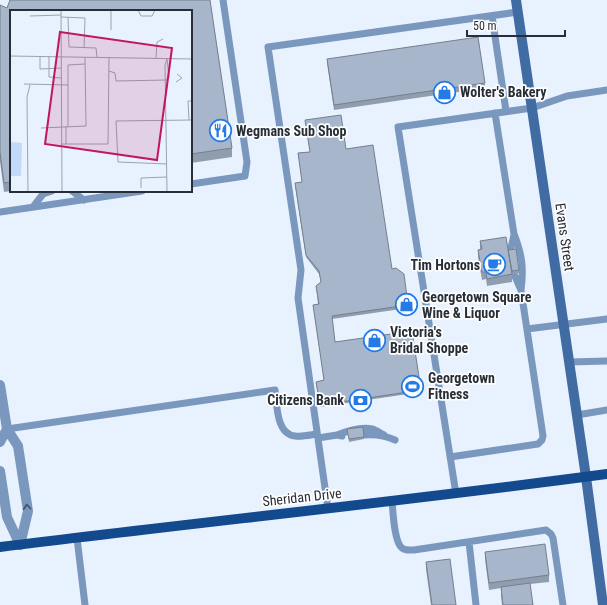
<svg xmlns="http://www.w3.org/2000/svg" width="607" height="605" font-family="'Roboto Condensed',sans-serif">
<style>
.lines{fill:none;stroke-linecap:round;stroke-linejoin:round}
.lane{stroke:#7a97be;stroke-width:7}
.street{stroke:#7a97be;stroke-width:10}
.secondary{stroke:#416ba3;stroke-width:10}
.primary{stroke:#134a8e;stroke-width:10}
.wall{fill:#909daf}
.shaded-wall{fill:#757f8e}
.building{fill:#a7b6cb;stroke:#757f8e}
.oneway{stroke:#455366}
.labels{text-anchor:middle;dominant-baseline:central;stroke-width:3.5;stroke-linejoin:round;paint-order:stroke}
.poi-label{font-size:14px;font-weight:bold;fill:#282e37;stroke:#fdfdfd;text-anchor:start}
.street-label{font-size:14px;fill:#282e37;stroke:#fdfdfd}
.inset-road{fill:none;stroke:#9ba3ae;stroke-width:1}
.view{fill:#c2185b;fill-opacity:0.15;stroke:#c2185b;stroke-width:2}
.inset-edge{fill:none;stroke:#282e37;stroke-width:2}
</style>
<rect width="100%" height="100%" fill="#e8f1fe"/>
<g class="lines">
<!-- lane -->
<path class="lane" d="M492,16L506,111
M191,184L245,176L247,162L223,0
M72,191L84,200
M33,207L43,194L52,191
M0,212L142,191
M510,252L514,235
M514,274L521,290
M527,329L607,319
M569,362L607,361
M577,415L607,410
M7,429L275,390C277,404 276,434 295,436C302,437 310,435 317,434
M337,435C347,431 361,426 372,429C376,430 380,433 384,435
M364,435C376,434 384,435 395,440
M318,438L337,435L342,436
M450,457L538,444L542,440L543,436L521,290C524,268 522,254 514,234L495,113
M456,494L398,127L532,108L567,96L607,90
M392,501C393,511 394,542 402,548C405,551 410,550 414,550L546,530L551,534L553,538L563,605
M328,509L298,298L301,270L268,47L518,12
M77,538L85,605
M469,542L476,605"/>
<!-- street -->
<path class="street" d="M0,385L7,429L18,446L28,511L20,545
M0,442L7,429
M0,471L7,517L20,545"/>
<!-- secondary -->
<path class="secondary" d="M516,0L586,477L603,605"/>
<!-- primary -->
<path class="primary" d="M0,547C202,522 405,501 607,474"/>
</g>
<!-- wall -->
<path class="wall" d="M10,0H210L232,148V157L191,163V11H11V191L4,192L0,161V5L7,8Z
M327,59L485,83V88L334,110L327,63Z
M305,120L346,149L392,269L408,305V308L332,319L335,342L419,379L408,394L320,407L316,382L324,380L313,305L318,304L316,286L321,282L319,274L306,257L295,185V183L302,182L298,153L310,152Z
M480,241L508,250L519,270V273L512,274V282L487,286L486,279L482,280L478,257V250L480,249Z
M347,429L364,437V439L349,442Z
M485,552L549,575V582L530,584L533,605H502L501,596V588L489,590L485,559Z
M426,562L456,605H431L426,569Z"/>
<!-- shaded-wall -->
<path class="shaded-wall" d="M419,377V379L408,394V392Z"/>
<!-- building -->
<path class="building" d="M10,0H210L232,148L191,154V11H11V182L4,183L0,152V5L7,8Z
M478,37L485,83L334,105L327,59Z
M341,115L346,149L373,145L392,269L396,268L404,274L408,305L332,316L335,342L412,331L419,377L408,392L320,405L316,382L324,380L313,305L319,304L316,286L321,282L319,271L306,255L295,183L302,182L298,153L310,152L305,120Z
M506,237L512,274L487,279L486,272H482L478,250L482,249L480,241Z
M516,249L519,270L512,271L508,250Z
M363,427L364,437L349,439L347,429Z
M545,544L549,575L489,583L485,552Z
M450,559L456,605H432L426,562Z
M530,583L533,605H503L501,587Z"/>
<!-- one-way arrows -->
<defs><path id="oneway-chevron" d="M-2-3.5L2.5 0L-2 3.5" fill="none" stroke-width="1.6" stroke-linecap="round" stroke-linejoin="round"/></defs>
<use class="oneway" href="#oneway-chevron" transform="translate(27 507) rotate(-94)"/>
<!-- icons -->
<defs>
<symbol id="shop-ring" viewBox="-11 -11 22 22"><circle r="9.5" fill="#fdfdfd" stroke="#257be6" stroke-width="1.5"/><path d="M-5-2.5h2.3a2.7 3.5 0 0 1 5.4 0H5L5.5 6h-11ZM-1.5-2.5h3a1.5 2.3 0 0 0-3 0Z" fill="#257be6"/></symbol>
<symbol id="restaurant-ring" viewBox="-11 -11 22 22"><circle r="9.5" fill="#fdfdfd" stroke="#257be6" stroke-width="1.5"/><path d="M-5-6h1v4h1v-4h1v4h1v-4h1v5L-1.5 .5V6h-2V.5L-5-1ZM5-6V6H3V1.5H1.5Q1.5-4 5-6Z" fill="#257be6"/></symbol>
<symbol id="cafe-ring" viewBox="-11 -11 22 22"><circle r="9.5" fill="#fdfdfd" stroke="#257be6" stroke-width="1.5"/><path d="M-5.5-4.5H6V0H3Q3 3.5 0 3.5H-2.5Q-5.5 3.5-5.5 0ZM3-3.2v2h1.7v-2ZM-6 4.5H4V6H-6Z" fill="#257be6"/></symbol>
<symbol id="stadium-ring" viewBox="-11 -11 22 22"><circle r="9.5" fill="#fdfdfd" stroke="#257be6" stroke-width="1.5"/><path d="M0-5a6.5 5 0 1 0 0 10a6.5 5 0 1 0 0-10ZM-3.5-1.8h7v3.6h-7Z" fill="#257be6"/></symbol>
<symbol id="bank-ring" viewBox="-11 -11 22 22"><circle r="9.5" fill="#fdfdfd" stroke="#257be6" stroke-width="1.5"/><path d="M-6-4H6V4H-6ZM0-2.3a2.3 2.3 0 1 0 0 4.6a2.3 2.3 0 1 0 0-4.6Z" fill="#257be6"/></symbol>
</defs>
<g fill-rule="evenodd">
<use href="#shop-ring" x="432" y="80" width="25" height="25"/>
<use href="#restaurant-ring" x="208" y="118" width="25" height="25"/>
<use href="#cafe-ring" x="482" y="252" width="25" height="25"/>
<use href="#shop-ring" x="394" y="292" width="25" height="25"/>
<use href="#shop-ring" x="362" y="328" width="25" height="25"/>
<use href="#stadium-ring" x="400" y="374" width="25" height="25"/>
<use href="#bank-ring" x="348" y="388" width="25" height="25"/>
</g>
<g class="labels">
<!-- poi labels -->
<g class="poi-label">
<text x="460" y="92">Wolter's Bakery</text>
<text x="236" y="131">Wegmans Sub Shop</text>
<text x="480" y="265" text-anchor="end">Tim Hortons</text>
<text x="422" y="297">Georgetown Square<tspan x="422" dy="16">Wine &amp; Liquor</tspan></text>
<text x="390" y="332">Victoria's<tspan x="390" dy="16">Bridal Shoppe</tspan></text>
<text x="428" y="378">Georgetown<tspan x="428" dy="16">Fitness</tspan></text>
<text x="344" y="400" text-anchor="end">Citizens Bank</text>
</g>
<!-- street labels -->
<g class="street-label">
<text transform="translate(565 237) rotate(82)">Evans Street</text>
<text transform="translate(302 497) rotate(-6)">Sheridan Drive</text>
</g>
</g>
<!-- overview -->
<g transform="translate(10 10)">
<rect width="182" height="182" fill="#e8f1fe"/>
<path d="M0,132L12,133L11,166H0Z" fill="#c1d9fa"/>
<path class="inset-road" d="M51,0L52,182M101,0V20M128,0L131,6H142L145,0M20,6L51,5M51,7L75,8L74,38M58,7L59,37L86,38L87,47M0,46L182,49M30,46V59L51,58M39,46V67L51,68M146,48L147,32L153,29M157,49L155,55L157,182M99,61L105,63L106,71L157,70M157,70L159,67L157,49M166,72L172,68L167,64M14,74L58,75M179,110L178,91H182M56,116V134M58,116V55L75,54M31,118L76,116L75,47M51,134H98L99,47M157,154L108,152L106,111L182,110M131,178V168L157,167M18,182L17,87L20,75"/>
<path class="view" d="M50,22L162,38L147,150L35,134Z"/>
<rect width="182" height="182" class="inset-edge"/>
</g>
<!-- scale -->
<path d="M467 30v6h98v-6" fill="none" stroke="#282e37" stroke-width="2"/>
<text x="473" y="30" font-size="12" fill="#282e37" stroke="#fdfdfd" stroke-width="3" paint-order="stroke">50 m</text>
</svg>
